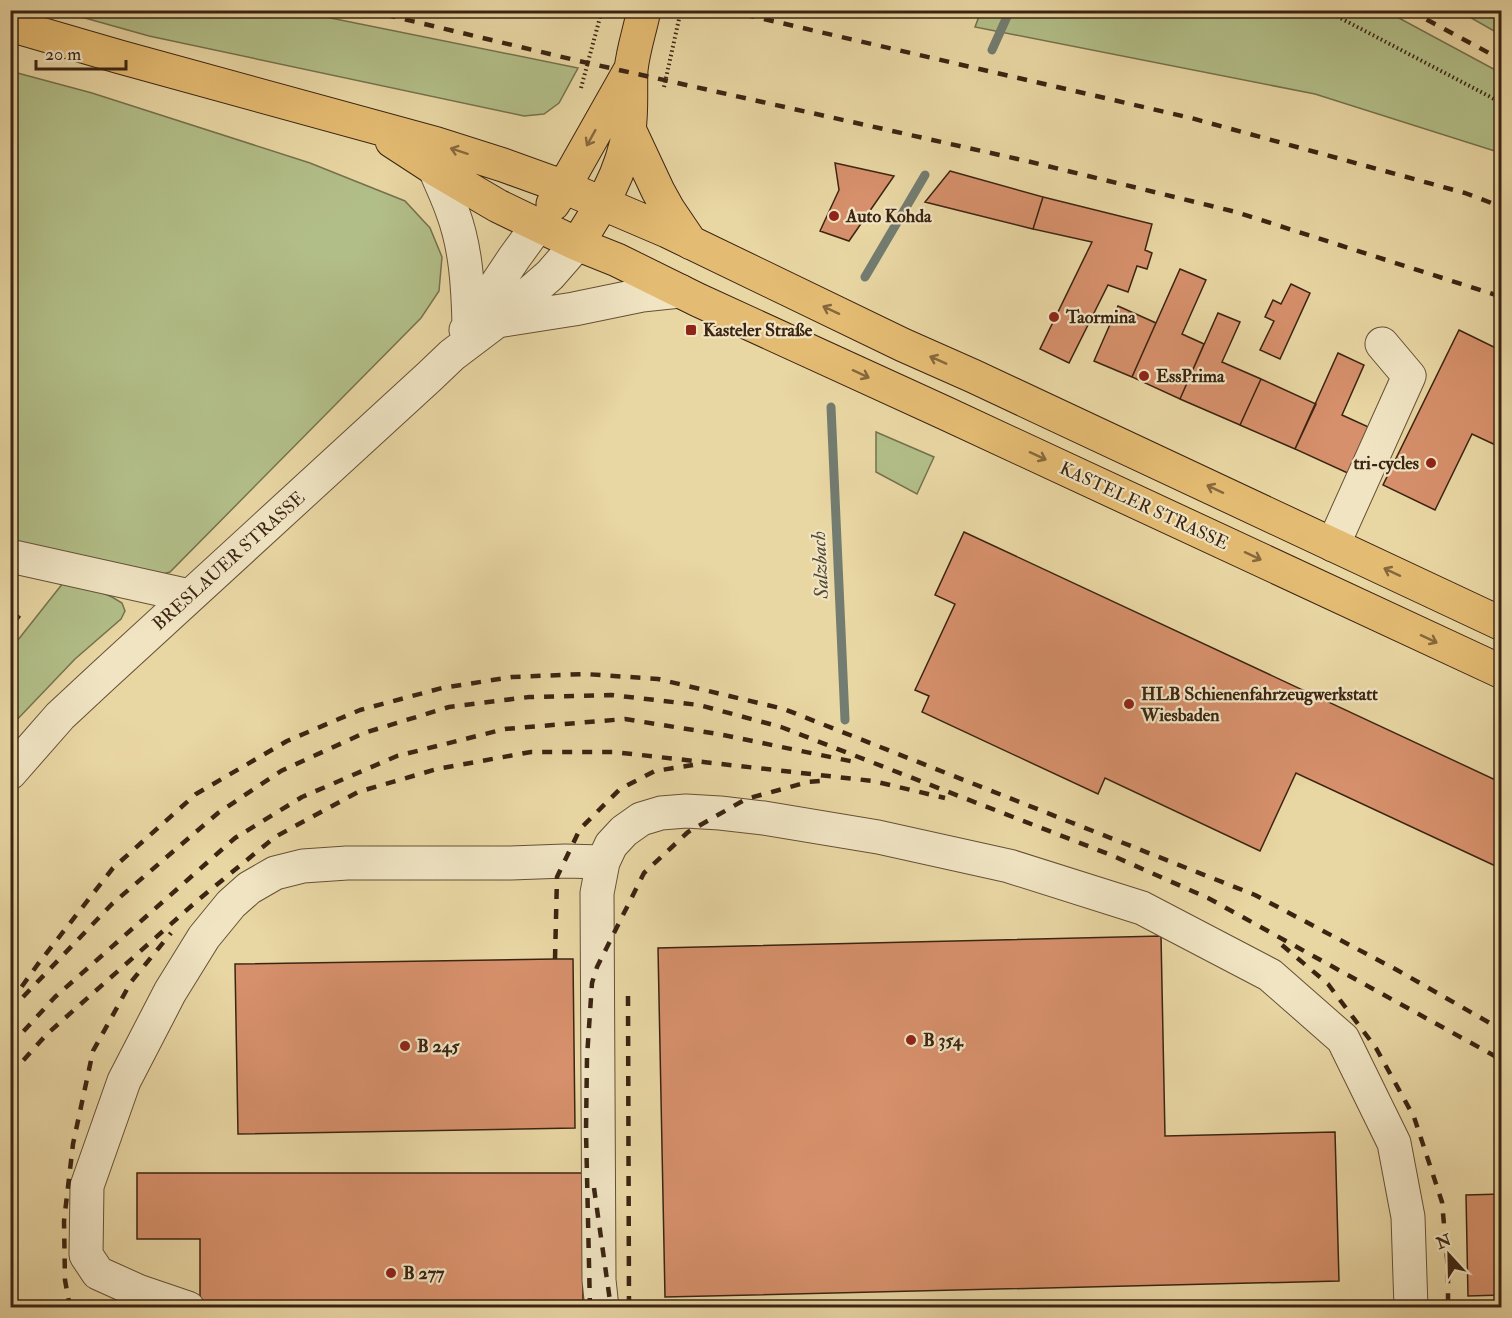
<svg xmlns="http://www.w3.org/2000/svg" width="1512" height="1318" font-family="'IM FELL Double Pica',serif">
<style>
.green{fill:#b2be88;stroke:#76714d;stroke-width:1.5}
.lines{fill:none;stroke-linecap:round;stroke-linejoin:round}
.stream{stroke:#737c70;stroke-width:9}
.building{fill:#d6906b;stroke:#3b2412;stroke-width:1.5}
.minor-casing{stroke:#665036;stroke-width:35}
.major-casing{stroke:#3b2412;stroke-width:35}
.path{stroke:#3b2412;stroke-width:4;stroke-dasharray:1.5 3;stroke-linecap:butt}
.minor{stroke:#f0e4c3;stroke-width:33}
.major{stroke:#e4bb72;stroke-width:33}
.rail{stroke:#3b2412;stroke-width:4.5;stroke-dasharray:10 10;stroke-linecap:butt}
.oneway{stroke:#87683d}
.poi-dot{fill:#8f2418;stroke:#f0e4c3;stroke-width:2}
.labels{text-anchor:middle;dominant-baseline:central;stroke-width:4.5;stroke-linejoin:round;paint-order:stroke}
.poi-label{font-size:18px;font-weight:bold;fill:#3b2412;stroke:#f0e4c3;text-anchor:start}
.street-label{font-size:18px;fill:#3b2412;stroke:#f0e4c3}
.water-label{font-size:20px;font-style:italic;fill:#524939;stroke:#f0e4c3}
</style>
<rect width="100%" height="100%" fill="#e8d6a3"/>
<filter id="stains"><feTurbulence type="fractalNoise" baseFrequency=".00333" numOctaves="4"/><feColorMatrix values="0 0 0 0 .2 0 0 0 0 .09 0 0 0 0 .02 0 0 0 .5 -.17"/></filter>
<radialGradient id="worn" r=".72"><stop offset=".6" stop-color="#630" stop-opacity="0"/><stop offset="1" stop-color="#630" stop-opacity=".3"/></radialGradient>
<!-- green -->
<path class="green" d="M60,11H296L578,68L559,103L544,114L524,116L149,36Z
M981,11H1386L1501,73V153L1315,94L975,27Z
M1459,11H1501V35Z
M10,71L92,93L310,163L405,201L430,228L442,257L439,291L421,318L170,572L156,576L11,548Z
M876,432L934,457L917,494L876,472Z
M67,578L112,597L122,603L125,611L121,619L75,659L11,726L10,650Z"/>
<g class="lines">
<!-- stream -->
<path class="stream" d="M992,50L1010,10
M865,277L925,175
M831,407L845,720"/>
</g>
<!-- building -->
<path class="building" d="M835,163L894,176L849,241L820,231L839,190Z
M950,171L1043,197L1033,229L925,202Z
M1043,197L1152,224L1145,250L1152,253L1147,269L1137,266L1128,292L1108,285L1069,363L1040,349L1092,242L1033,229Z
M1180,269L1206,280L1182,334L1204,344L1180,399L1132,377Z
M1291,284L1310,293L1280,359L1260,350L1274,321L1265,317L1273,300L1281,304Z
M1118,306L1156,323L1132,377L1094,361Z
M1218,313L1240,322L1222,362L1261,379L1240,425L1180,399Z
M1459,330L1502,351V448L1472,434L1435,510L1383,485Z
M1338,353L1364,365L1342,415L1373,429L1352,475L1295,449Z
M1261,379L1316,404L1295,449L1240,425Z
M964,532L1502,783V869L1296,773L1260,851L1105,778L1098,794L922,712L929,696L915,690L955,604L935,595Z
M10,609L20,617L10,630Z
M1161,936L1165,1136L1335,1132L1339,1281L665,1297L658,948Z
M555,959H573L575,1128L238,1134L235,964Z
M137,1173H583V1308H200V1239H137Z
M1502,1194V1295L1468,1296L1466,1195Z"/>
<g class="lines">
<defs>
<path id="minor" d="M435,169C441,184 448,198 453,213C466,248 468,287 469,324
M497,321L574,309L642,295L680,291
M466,330L514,258L538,225
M1333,545L1409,376L1382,344
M10,556L190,596
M10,773L60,716L103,676L430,376L452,355L497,321L550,275L577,244
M188,1308L138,1291L98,1273L86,1255L87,1186L124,1081L170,992L204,937L231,904L249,888L275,873L303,866L347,863H511L565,861L603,862
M602,1308L599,1280L597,893L603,862L611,845L624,831L641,819L661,813L686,811L720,813L764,818L878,837L1009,866L1142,908L1270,975L1343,1039L1394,1143L1408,1217L1411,1308"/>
<path id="major" d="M10,25L120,57L437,144L503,165L564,187L667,231L903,345L973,376L1502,624
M629,129L658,191L668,209L691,243
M392,141L435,169L498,206L577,244L617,260L698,300L945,413L1502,672
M553,204L564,187L629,72
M577,244C601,207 622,174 629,130C632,110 630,89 631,70C633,50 640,30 644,10"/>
</defs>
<!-- minor casing -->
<use href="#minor" class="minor-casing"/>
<!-- major casing -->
<use href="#major" class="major-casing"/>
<!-- path -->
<path class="path" d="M1325,10L1502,103
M664,87L681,10
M581,88L602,10"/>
<!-- minor -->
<use href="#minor" class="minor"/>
<!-- major -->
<use href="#major" class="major"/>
<!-- rail -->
<path class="rail" d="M366,10L579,61L1031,162L1236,212L1502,297
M725,10L1191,118L1465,193L1502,207
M1409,10L1502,60
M1282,945L1328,984L1376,1048L1414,1117L1442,1202L1448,1269V1308
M555,959L557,877L580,829L620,789L655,771L693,765
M628,996L629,1308
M23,997L112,904L218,813L281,771L364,733L449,707L529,697L611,695L699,705L781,727L1111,855L1208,898L1502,1060
M10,1003L38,964L113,868L196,794L287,741L360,710L442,688L512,677L585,674L658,679L784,709L1255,895L1397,970L1502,1030
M10,1046L55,997L235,838L302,797L397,756L505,729L625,719L718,734L855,762
M10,1075L47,1034L198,900L275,837L358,792L437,769L531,752H614L873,781L945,798
M594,1188L611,1308
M70,1308L65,1280L64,1221L73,1144L93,1051L131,982L171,933
M590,1308L586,1131L587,1057L592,983L597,967L644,873L688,832L746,799L808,782L821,781"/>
</g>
<!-- one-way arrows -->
<defs><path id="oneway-shaft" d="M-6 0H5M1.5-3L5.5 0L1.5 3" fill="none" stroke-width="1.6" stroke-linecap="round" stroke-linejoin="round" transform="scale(1.5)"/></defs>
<g class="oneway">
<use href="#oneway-shaft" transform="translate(591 138) rotate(119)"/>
<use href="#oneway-shaft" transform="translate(459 151) rotate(-162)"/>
<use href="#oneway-shaft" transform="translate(831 310) rotate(-155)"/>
<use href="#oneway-shaft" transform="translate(938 360) rotate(-156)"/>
<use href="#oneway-shaft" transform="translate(861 374) rotate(25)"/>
<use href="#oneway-shaft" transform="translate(1038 456) rotate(25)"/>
<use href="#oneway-shaft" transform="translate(1215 489) rotate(-155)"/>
<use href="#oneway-shaft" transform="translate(1253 556) rotate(25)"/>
<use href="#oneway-shaft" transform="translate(1392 572) rotate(-155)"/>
<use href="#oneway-shaft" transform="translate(1429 639) rotate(25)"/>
</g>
<!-- markers -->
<g class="poi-dot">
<circle cx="834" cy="216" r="6"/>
<circle cx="1054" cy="317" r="6"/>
<rect x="685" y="324" width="12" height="12" rx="3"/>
<circle cx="1144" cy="376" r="6"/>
<circle cx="1431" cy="463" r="6"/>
<circle cx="1129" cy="704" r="6"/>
<circle cx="911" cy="1040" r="6"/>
<circle cx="405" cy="1046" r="6"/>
<circle cx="391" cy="1273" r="6"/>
</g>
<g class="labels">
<!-- poi labels -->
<g class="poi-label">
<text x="846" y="216">Auto Kohda</text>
<text x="1066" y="317">Taormina</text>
<text x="703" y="330">Kasteler Straße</text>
<text x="1156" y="376">EssPrima</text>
<text x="1419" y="463" text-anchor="end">tri-cycles</text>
<text x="1141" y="694">HLB Schienenfahrzeugwerkstatt<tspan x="1141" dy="21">Wiesbaden</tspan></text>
<text x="923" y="1040">B 354</text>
<text x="417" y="1046">B 245</text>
<text x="403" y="1273">B 277</text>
</g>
<!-- street labels -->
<g class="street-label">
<text transform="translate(1144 506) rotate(25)">KASTELER STRASSE</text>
<text transform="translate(229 561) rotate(-42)">BRESLAUER STRASSE</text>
</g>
<!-- water labels -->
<g class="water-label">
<text transform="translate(820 565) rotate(-93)">Salzbach</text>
</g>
</g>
<!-- margin -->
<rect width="1512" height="1318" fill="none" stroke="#e8d6a3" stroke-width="36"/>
<rect x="12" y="12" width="1488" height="1294" fill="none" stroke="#3b2412" stroke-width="3"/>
<rect x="18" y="18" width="1476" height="1282" fill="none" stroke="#3b2412" stroke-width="1.5"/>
<!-- north arrow -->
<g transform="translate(1449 1255) rotate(338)" stroke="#f0e4c3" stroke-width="4.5" paint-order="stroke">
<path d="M0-4.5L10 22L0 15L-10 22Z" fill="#3b2412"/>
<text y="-9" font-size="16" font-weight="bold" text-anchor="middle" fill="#3b2412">N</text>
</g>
<!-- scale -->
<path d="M36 60v9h90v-9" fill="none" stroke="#3b2412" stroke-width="3"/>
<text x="45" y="60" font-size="18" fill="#3b2412" stroke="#f0e4c3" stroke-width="4.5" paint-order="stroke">20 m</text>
<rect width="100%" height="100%" filter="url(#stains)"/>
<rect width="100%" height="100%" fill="url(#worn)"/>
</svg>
